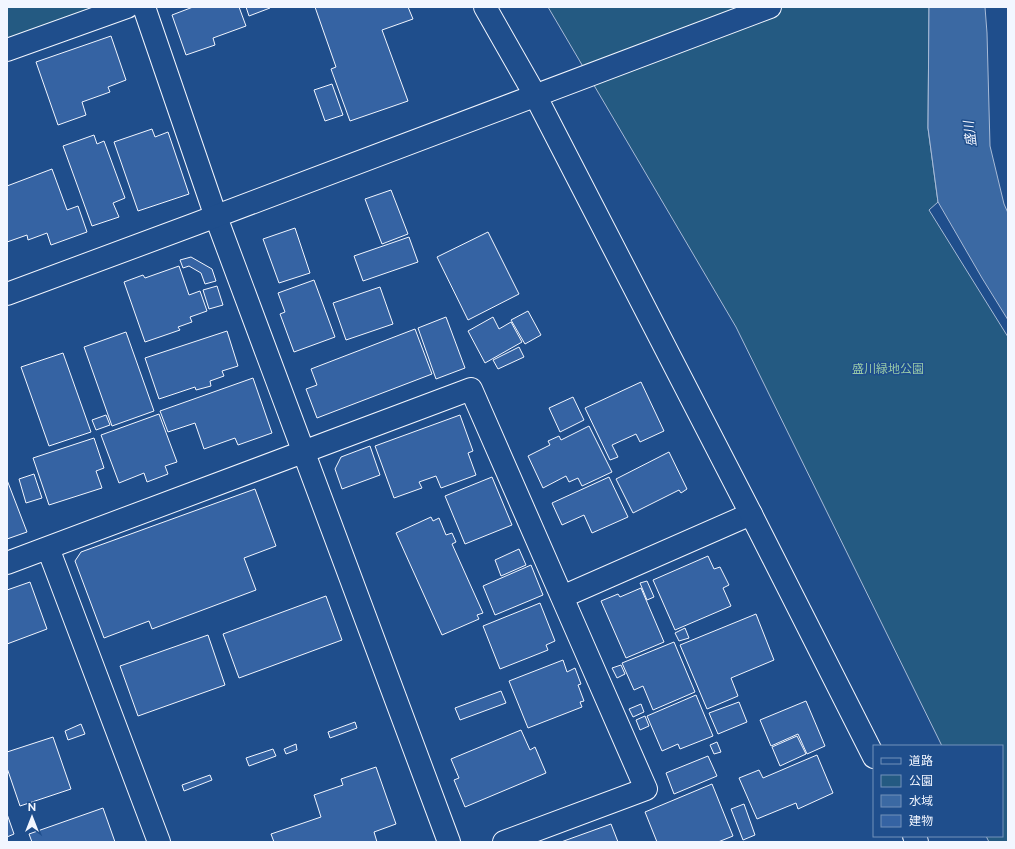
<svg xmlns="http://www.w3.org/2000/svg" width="1015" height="849" font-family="Raleway,'Noto Sans JP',sans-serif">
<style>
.green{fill:#245a82;stroke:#a8bbd7}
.water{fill:#3b69a3;stroke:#a8bbd7}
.building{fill:#3563a3;stroke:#f2f6ff}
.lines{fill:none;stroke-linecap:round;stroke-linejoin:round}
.street-casing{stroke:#f2f6ff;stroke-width:24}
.secondary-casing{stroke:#f2f6ff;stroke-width:24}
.street{stroke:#1f4e8c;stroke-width:22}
.secondary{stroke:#1f4e8c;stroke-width:22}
.labels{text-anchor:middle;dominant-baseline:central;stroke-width:3;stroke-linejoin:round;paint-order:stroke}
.park-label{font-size:12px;fill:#97c8a6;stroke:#1f4e8c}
.water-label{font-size:13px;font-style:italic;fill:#f2f6ff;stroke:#1f4e8c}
</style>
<rect width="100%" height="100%" fill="#1f4e8c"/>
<!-- green -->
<path class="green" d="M7,7H101L7,41Z
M548,7H929L928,128L938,202L929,210L1008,337V842H989L986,836H1002V746H942L736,327Z"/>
<!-- water -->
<path class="water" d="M929,7H985L987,33L990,146L1004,204L1008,213V320L982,278L938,202L928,128Z"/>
<!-- building -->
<path class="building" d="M193,7H239L246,26L213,38L215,45L186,55L172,15Z
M246,7H270V8L249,16Z
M315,7H408L413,19L382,30L408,101L350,121L331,69L336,67Z
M111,36L126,80L108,87L110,92L82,102L86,115L58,125L36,62Z
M332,84L343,115L325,121L314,90Z
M152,129L155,137L168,132L189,194L138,211L114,142Z
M94,135L97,144L104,141L125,198L113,203L119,217L92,226L63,146Z
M52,169L67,210L78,206L87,232L51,245L47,233L28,240L27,235L7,242V186Z
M391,190L408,234L382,244L365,199Z
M295,228L310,273L279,283L263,239Z
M488,232L519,294L468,320L437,257Z
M409,237L418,262L363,281L354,256Z
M191,257L212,269L216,281L205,284L201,273L189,266L183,268L180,260Z
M179,266L189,295L200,291L207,311L190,317L192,322L178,327L180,330L145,342L124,282L143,275L145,278Z
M314,280L335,337L294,352L280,314L285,312L278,293Z
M217,286L223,305L209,309L203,290Z
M380,287L393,324L346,340L333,303Z
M528,311L541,335L525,344L511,320Z
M446,317L465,368L436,379L418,328Z
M493,317L499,329L511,322L522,342L485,363L468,331Z
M415,329L432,374L317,418L306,389L317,385L311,369Z
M227,331L238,366L222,371L224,376L210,381L211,386L196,390L195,387L159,399L145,358Z
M126,332L154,411L112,426L84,347Z
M519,347L524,357L498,369L493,360Z
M63,353L91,432L49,446L21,367Z
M253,378L272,433L238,445L235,438L204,449L195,423L168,432L160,411Z
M641,382L664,431L640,442L636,434L612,445L618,457L610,460L585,408Z
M573,397L584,420L560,432L549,408Z
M159,414L177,462L165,466L168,474L147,482L144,473L119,483L101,435Z
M106,415L110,425L96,430L92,420Z
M460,415L473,451L468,453L476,475L441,488L436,476L419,482L422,488L394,498L375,446Z
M589,426L612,472L582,486L578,478L569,482L566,476L543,488L528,456L550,445L548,441L559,436L561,440Z
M94,438L104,468L96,471L102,488L49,505L33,458Z
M370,446L380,475L342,489L335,469L341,457Z
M669,452L687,489L681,493L679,490L633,513L616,479Z
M34,474L42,498L26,503L19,479Z
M492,477L512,525L465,544L445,496Z
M609,477L628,517L592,533L584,515L562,525L552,503Z
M7,480L27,532L7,539Z
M255,489L276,546L244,558L256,590L152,629L149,621L104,638L75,561L81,552Z
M431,517L433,521L439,518L446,535L452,533L456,542L452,544L483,613L477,615L479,619L442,635L396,533Z
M519,549L526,565L501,576L495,560Z
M708,556L714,569L720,567L729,585L723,588L731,606L675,630L653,580Z
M531,565L543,595L495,615L483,586Z
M647,581L654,597L647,600L640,583Z
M30,582L47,629L7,644V590Z
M641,588L664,642L626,658L601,601L618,594L620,597Z
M326,596L342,640L239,678L223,634Z
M540,603L555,641L546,645L548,650L500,669L483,626Z
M756,614L774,660L731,678L738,696L707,709L680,645Z
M685,628L689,638L679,641L675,633Z
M208,635L225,685L138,716L120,666Z
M674,642L695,692L653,710L643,686L634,690L622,663Z
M563,660L567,672L575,668L581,684L578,685L584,701L580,702L582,707L528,728L509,681Z
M621,665L625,674L617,678L612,668Z
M501,691L506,703L460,720L455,708Z
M696,695L713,736L680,749L678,744L662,751L647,716Z
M806,701L825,746L807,754L798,734L771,746L760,720Z
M739,702L747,722L718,734L709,713Z
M641,704L644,712L633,717L629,709Z
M645,716L649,726L640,730L636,720Z
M355,722L357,728L330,738L328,732Z
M81,724L85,734L68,740L65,731Z
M521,730L530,750L535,747L546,773L465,807L454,780L459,778L451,759Z
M797,736L806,754L780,766L772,747Z
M53,737L71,789L20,806L7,768V752Z
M717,742L721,752L714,754L710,745Z
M296,744L297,750L286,754L284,749Z
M273,749L276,756L249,766L246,758Z
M817,755L833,793L798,809L796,803L757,819L739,778L759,770L763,778Z
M708,756L717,776L674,794L666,773Z
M376,767L396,824L374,832L377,842H274L271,834L321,817L314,795L343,785L341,779Z
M210,775L212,780L184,791L182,785Z
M712,784L733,836L718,842H657L645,812Z
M744,804L755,835L743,840L731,809Z
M103,808L115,842H32L29,834Z
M7,814L14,834L7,837Z
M611,824L618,842H561Z"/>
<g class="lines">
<defs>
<path id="street" d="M144,7L216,217L449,842
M7,50L127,7
M48,548L159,842
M7,563L471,389L562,597L751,514
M504,842L646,789L562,597"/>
<path id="secondary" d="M485,7L535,95L751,514L874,757
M7,294C262,200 516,103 770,7
M914,836L917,842"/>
</defs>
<!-- street casing -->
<use href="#street" class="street-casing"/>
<!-- secondary casing -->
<use href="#secondary" class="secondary-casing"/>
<!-- street -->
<use href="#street" class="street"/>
<!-- secondary -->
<use href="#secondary" class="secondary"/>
</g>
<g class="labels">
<!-- park labels -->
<g class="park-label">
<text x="888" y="369">盛川緑地公園</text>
</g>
<!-- water labels -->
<g class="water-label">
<text transform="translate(970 134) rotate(-97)">盛川</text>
</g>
</g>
<!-- border -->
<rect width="1015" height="849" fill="none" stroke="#f2f6ff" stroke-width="16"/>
<!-- legend -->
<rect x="873" y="745" width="130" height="92" fill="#1f4e8c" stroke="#7391ba"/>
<rect x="881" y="758" width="20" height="6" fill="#1f4e8c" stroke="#7391ba"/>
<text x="909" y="765" font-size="12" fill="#f2f6ff">道路</text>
<rect x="881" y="775" width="20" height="12" fill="#245a82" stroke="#7391ba"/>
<text x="909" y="785" font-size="12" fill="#f2f6ff">公園</text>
<rect x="881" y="795" width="20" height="12" fill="#3b69a3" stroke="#7391ba"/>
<text x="909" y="805" font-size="12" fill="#f2f6ff">水域</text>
<rect x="881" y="815" width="20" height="12" fill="#3563a3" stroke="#7391ba"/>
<text x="909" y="825" font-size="12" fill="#f2f6ff">建物</text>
<!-- north arrow -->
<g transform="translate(32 817)" stroke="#1f4e8c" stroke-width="3" paint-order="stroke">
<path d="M0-3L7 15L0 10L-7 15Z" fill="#f2f6ff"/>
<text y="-6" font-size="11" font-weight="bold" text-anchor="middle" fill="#f2f6ff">N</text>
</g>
</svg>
